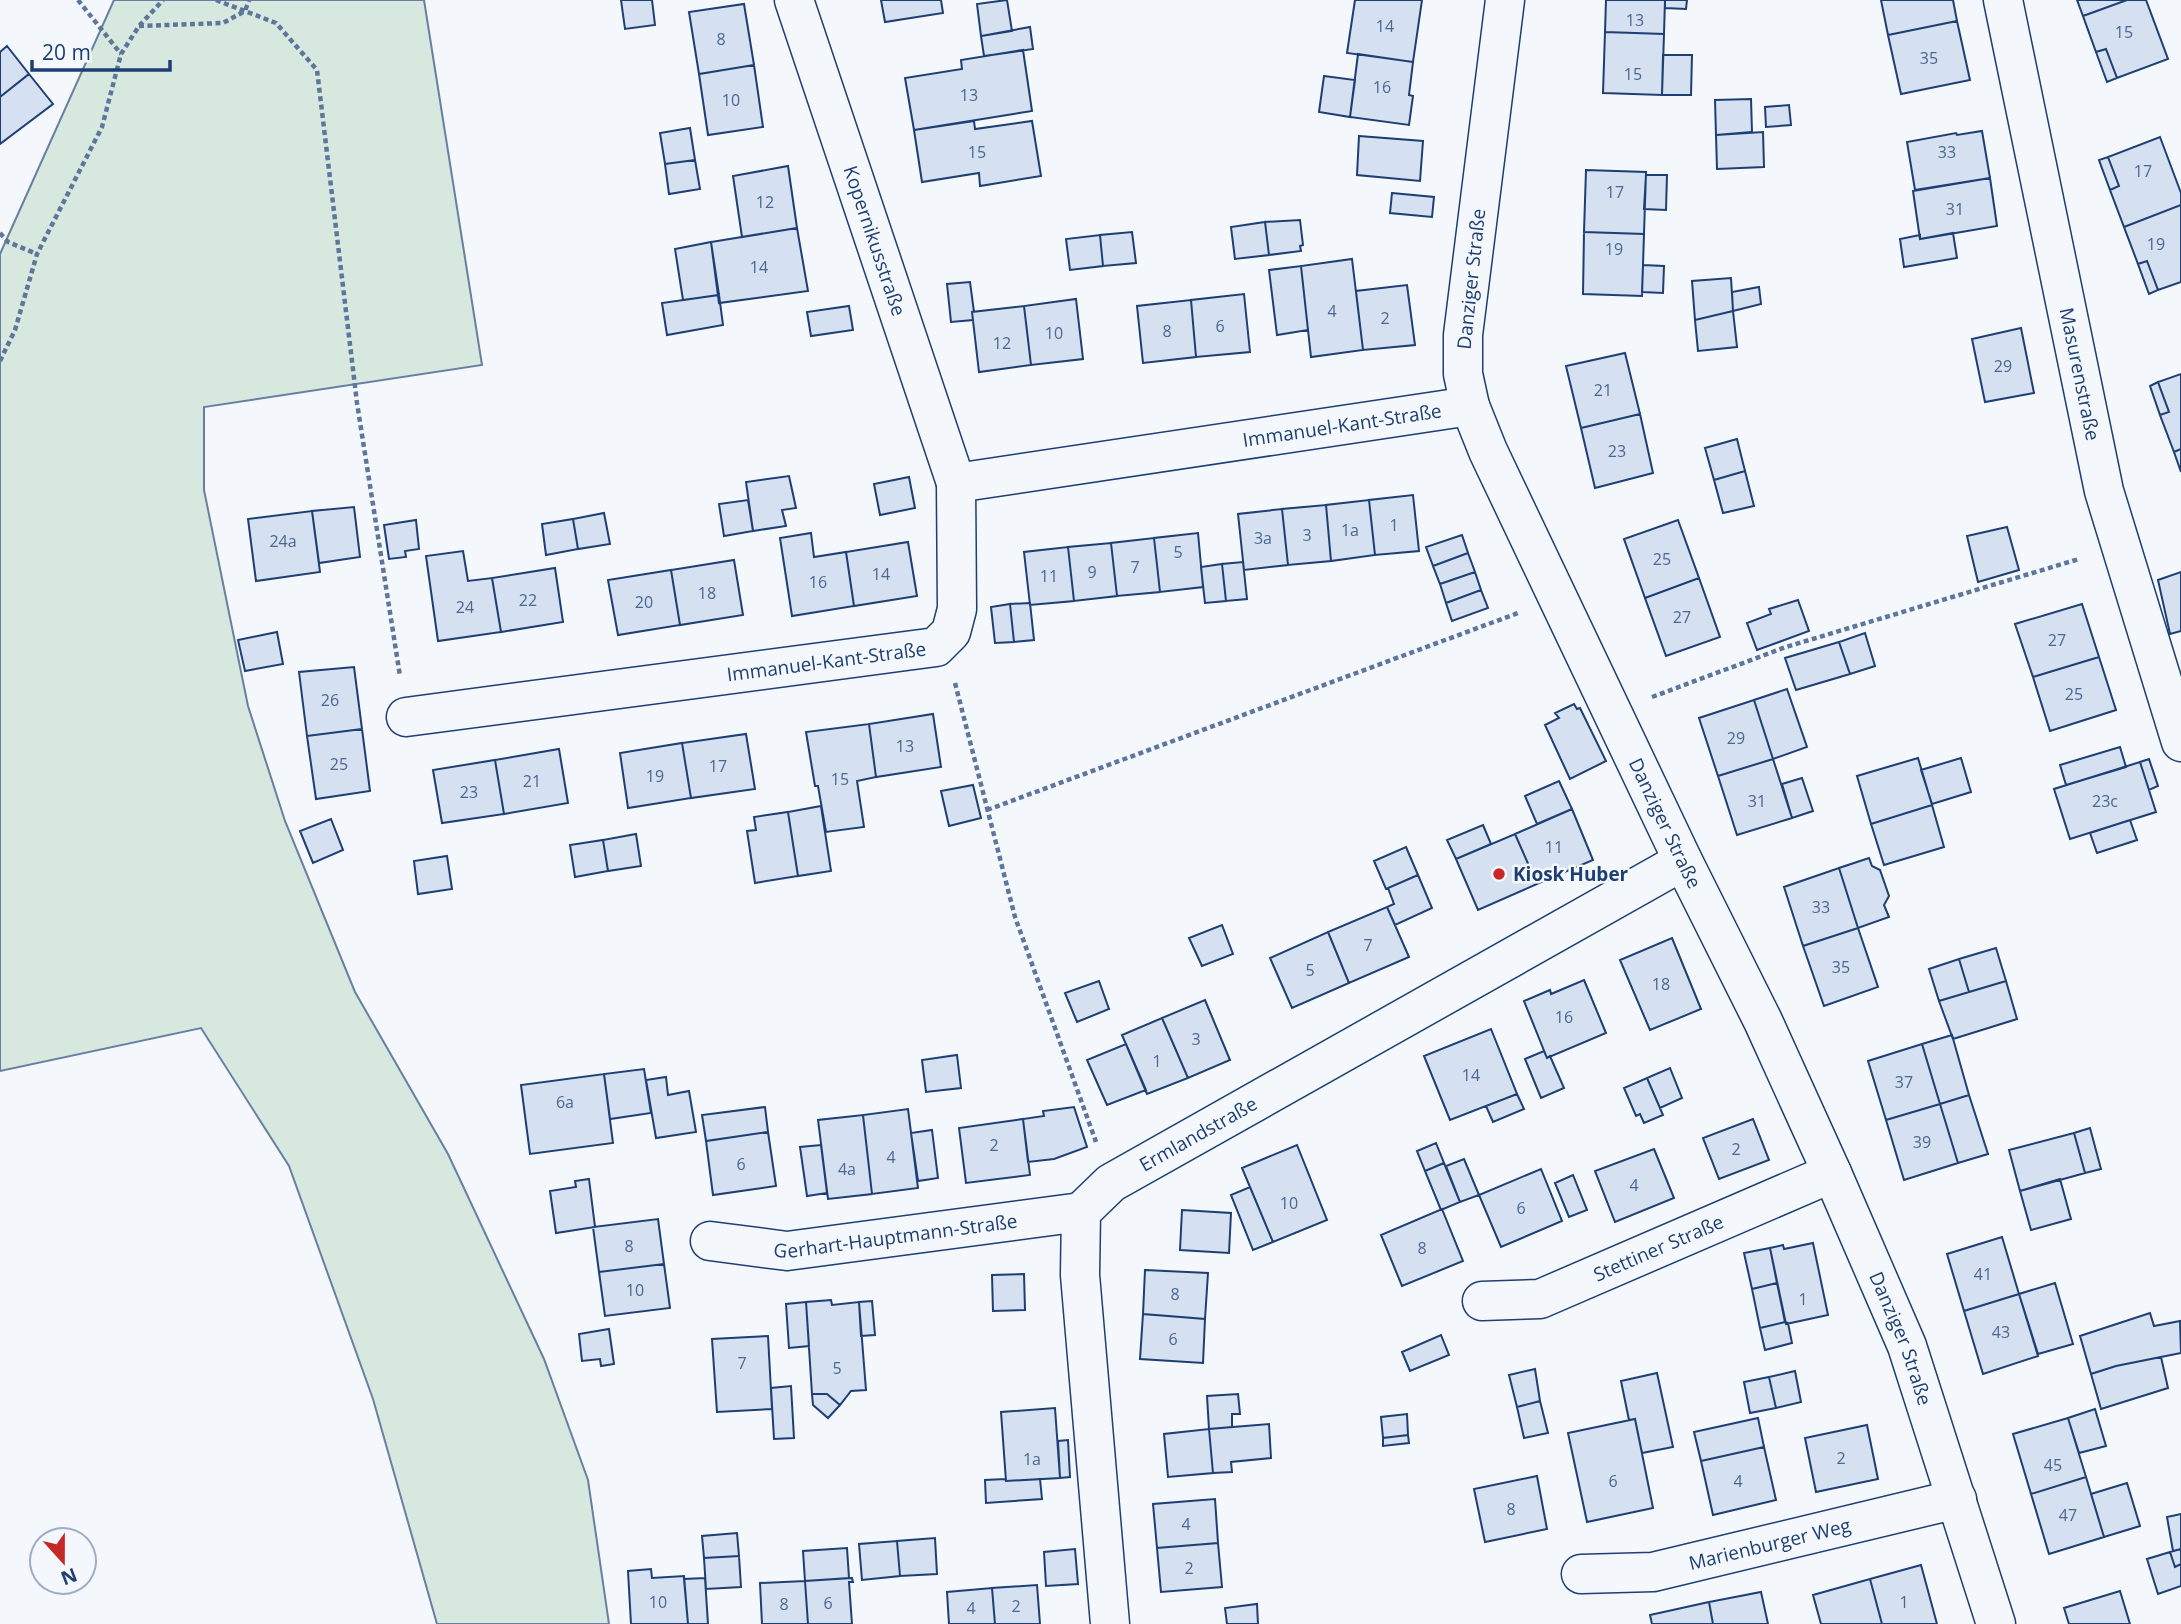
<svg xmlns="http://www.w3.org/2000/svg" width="2181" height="1624" font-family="'Open Sans',sans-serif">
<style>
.green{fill:#d7e8df;stroke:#687fa3;stroke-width:2}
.building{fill:#d5e0f0;stroke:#1d3f73;stroke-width:2}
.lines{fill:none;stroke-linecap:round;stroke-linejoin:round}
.minor-casing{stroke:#1d3f73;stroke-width:41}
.path{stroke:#5e769c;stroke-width:4.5;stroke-dasharray:5 3.5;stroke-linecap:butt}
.minor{stroke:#f4f7fb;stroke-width:38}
.poi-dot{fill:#c62828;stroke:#f4f7fb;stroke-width:2.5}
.labels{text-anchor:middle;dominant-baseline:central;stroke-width:5;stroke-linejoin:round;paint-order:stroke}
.number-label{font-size:16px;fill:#4b6792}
.street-label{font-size:19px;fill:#1d3f73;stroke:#f4f7fb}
.poi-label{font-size:19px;font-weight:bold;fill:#1d3f73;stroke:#f4f7fb;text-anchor:start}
</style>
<rect width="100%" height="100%" fill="#f4f7fb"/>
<!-- green -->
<path class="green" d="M114,0H424L482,365L204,407V490L248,706L285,821L355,992L448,1154L544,1359L588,1480L609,1624H437L373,1399L289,1166L201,1028L0,1071V254Z"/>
<!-- building -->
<path class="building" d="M621,0H652L655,25L625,29Z
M881,0H941L943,13L885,22Z
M1007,0L1012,31L981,36L977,4Z
M1355,0H1422L1413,62L1347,53Z
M1606,0H1665L1664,34L1605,32Z
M1665,0H1687L1686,9L1665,8Z
M1881,0H1953L1957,21L1888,35Z
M2077,0H2127L2083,16Z
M2127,0H2146L2168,59L2117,78L2106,49L2096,52L2083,16Z
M744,4L754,65L699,74L689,12Z
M1957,21L1970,80L1901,94L1888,35Z
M1030,27L1033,49L984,56L981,36Z
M1605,32L1664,34L1662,95L1603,93Z
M7,46L29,74L0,97V52Z
M2106,49L2117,78L2107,82L2096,52Z
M1023,50L1032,111L914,130L905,78L962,69L961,60Z
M1358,54L1413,62L1409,95L1413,96L1409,125L1350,117Z
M1663,55H1692L1691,95H1662Z
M754,65L763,127L708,135L699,74Z
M29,74L53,104L0,144V97Z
M1324,76L1355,80L1350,117L1319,112Z
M1751,99L1752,132L1716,135L1715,100Z
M1789,105L1791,125L1766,127L1765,107Z
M974,121L975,129L1032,121L1041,176L980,186L979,173L922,182L914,130Z
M690,128L695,160L665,164L660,133Z
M1982,131L1990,178L1915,190L1907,142L1956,133L1957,135Z
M1763,132L1764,167L1717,169L1716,135Z
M1359,136L1423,141L1420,181L1357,175Z
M2160,137L2181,193V205L2124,227L2110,190L2119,186L2108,157Z
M2108,157L2119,186L2110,190L2099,160Z
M695,160L700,189L669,194L665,164Z
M788,166L797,228L742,237L733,176Z
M1586,170L1646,172L1644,234L1584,232Z
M1646,175H1667L1666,210L1644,209Z
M1990,178L1997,226L1920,239L1913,191Z
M1392,193L1434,197L1432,217L1390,213Z
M2181,205V282L2158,290L2147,261L2138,264L2124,227Z
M1300,220L1303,245L1300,246L1301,251L1269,255L1265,222Z
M1265,222L1269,255L1235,259L1231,227Z
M797,228L808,291L719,303L711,242Z
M1132,232L1136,263L1103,266L1100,235Z
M1584,232L1644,234L1642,296L1583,294Z
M1953,233L1957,258L1904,267L1900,239L1920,235V239Z
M1100,235L1103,266L1070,270L1066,239Z
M711,242L719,295L683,300L675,249Z
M1352,259L1363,350L1311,357L1301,266Z
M2147,261L2158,290L2149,294L2138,264Z
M1643,265L1664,266L1663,293L1642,292Z
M1301,266L1308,330L1277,335L1269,270Z
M1731,278L1733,311L1695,320L1692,281Z
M970,282L974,312H972L973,320L951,322L947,284Z
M1407,285L1415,345L1363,350L1356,291Z
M1759,287L1761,304L1733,311L1732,292Z
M1244,294L1250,352L1196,357L1191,300Z
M719,295L723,325L667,335L662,303Z
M1076,299L1083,359L1031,365L1024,306Z
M1191,300L1196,357L1143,363L1137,306Z
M849,306L853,330L811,336L807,312Z
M1024,306L1031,365L979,372L972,312Z
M1733,311L1737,347L1698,351L1695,320Z
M2021,328L2034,393L1985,402L1972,339Z
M1625,353L1640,414L1581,428L1566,366Z
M2181,374V449L2174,452L2160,415L2169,412L2158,382Z
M2158,382L2169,412L2160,415L2150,386Z
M1640,414L1653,473L1595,488L1581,428Z
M1737,439L1745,471L1714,480L1705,448Z
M2181,449V472L2174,452Z
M1745,471L1754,506L1723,513L1714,480Z
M789,476L796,508L782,510L786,526L753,531L746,482Z
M909,477L915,508L880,515L874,484Z
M1413,495L1419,551L1375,555L1369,500Z
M748,500L753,531L724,536L719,504Z
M1369,500L1375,555L1331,561L1326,505Z
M1326,505L1331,561L1288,565L1282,509Z
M354,507L360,557L319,563L312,511Z
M1282,509L1288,565L1244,570L1238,514Z
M312,511L320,572L256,581L248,519Z
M604,513L610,544L578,549L573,519Z
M573,519L578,549L546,555L542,524Z
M416,520L419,549L405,551L406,557L389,559L384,525Z
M1678,520L1699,578L1645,598L1624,539Z
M2007,527L2019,570L1978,582L1967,536Z
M811,533L814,557L846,552L854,606L792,616L780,538Z
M1198,533L1203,587L1160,592L1154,538Z
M1462,535L1468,553L1433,566L1426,547Z
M1154,538L1160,592L1117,596L1111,543Z
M908,542L917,596L854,606L846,552Z
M1111,543L1117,596L1074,601L1068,547Z
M1068,547L1074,601L1030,605L1024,552Z
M463,551L468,581L492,578L501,632L438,641L426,556Z
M1468,553L1475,572L1440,584L1433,566Z
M734,560L743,615L680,625L671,570Z
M1243,562L1247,599L1226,601L1222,564Z
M1222,564L1226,601L1205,603L1201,567Z
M555,568L563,622L501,632L492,578Z
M671,570L680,625L618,635L608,580Z
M1475,572L1481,590L1446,603L1440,584Z
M2181,572V631L2170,634L2158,580Z
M1699,578L1720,637L1666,656L1645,598Z
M1481,590L1488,608L1452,621L1446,603Z
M1798,600L1809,631L1757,650L1747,623L1771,614L1769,609Z
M1030,603L1034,640L1014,642L1010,604Z
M1010,604L1014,642L995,643L991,607Z
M2082,604L2099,657L2033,677L2015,624Z
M277,632L283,664L245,671L238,640Z
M1865,633L1875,666L1850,674L1839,642Z
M1839,642L1850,674L1796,690L1785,658Z
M2099,657L2116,710L2050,731L2033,677Z
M354,667L362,729L307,736L299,672Z
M1787,689L1807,747L1773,759L1754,700Z
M1754,700L1773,759L1718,776L1699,718Z
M1574,704L1577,709L1580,708L1606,761L1570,779L1545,725L1559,718L1555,713Z
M933,714L941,767L876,777L869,724Z
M869,724L876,777L857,781L864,827L826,832L818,786H815L806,732Z
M362,729L370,791L316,799L307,736Z
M746,734L755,789L691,798L682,743Z
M682,743L691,798L628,808L620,753Z
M2120,747L2126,767L2066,785L2060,765Z
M559,749L568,803L504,814L495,760Z
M1918,758L1932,805L1871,824L1857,776Z
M1961,758L1971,792L1932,804L1921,770Z
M1773,759L1792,818L1737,835L1718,776Z
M2149,759L2158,786L2149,790L2140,762Z
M495,760L504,814L442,823L433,770Z
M2140,762L2156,812L2070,839L2054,789Z
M1802,778L1813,811L1792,818L1782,784Z
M1559,781L1572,809L1537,824L1525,796Z
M973,785L981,818L949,826L941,791Z
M1932,805L1944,847L1884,865L1871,824Z
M821,806L831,871L798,876L788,812Z
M1572,809L1593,860L1537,884L1515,834Z
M788,812L798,876L755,883L747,831L756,830L754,817Z
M331,819L343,850L313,863L300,831Z
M2130,820L2137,840L2097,853L2090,833Z
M1483,825L1491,844L1456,859L1447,840Z
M636,834L641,866L608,871L603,840Z
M1515,834L1537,884L1478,910L1456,859Z
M603,840L608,871L575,877L570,845Z
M1406,847L1418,875L1386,889L1374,861Z
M447,856L452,889L418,894L414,861Z
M1869,858L1872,866L1880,870L1889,896L1884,905L1889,917L1858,928L1839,868Z
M1839,868L1858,928L1803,946L1784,887Z
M1418,875L1432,908L1395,925L1387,907L1394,904L1388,888Z
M1387,907L1409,957L1349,983L1328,932Z
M1222,925L1233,954L1202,966L1189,938Z
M1858,928L1878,987L1824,1006L1803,946Z
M1328,932L1349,983L1292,1008L1270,958Z
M1672,938L1701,1009L1650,1030L1620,960Z
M1996,948L2006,981L1969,992L1959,959Z
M1959,959L1969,992L1939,1001L1929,969Z
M1584,980L1606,1033L1547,1058L1524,1001L1550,990L1551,994Z
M1099,981L1109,1009L1077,1022L1065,993Z
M2006,981L2017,1019L1953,1039L1939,1001Z
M1205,1000L1230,1060L1188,1078L1162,1018Z
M1162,1018L1188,1078L1147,1094L1122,1035Z
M1491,1029L1517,1094L1450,1120L1424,1056Z
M1952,1035L1969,1095L1940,1104L1922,1044Z
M1126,1044L1146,1090L1107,1105L1087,1060Z
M1922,1044L1940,1104L1886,1120L1868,1061Z
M1544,1051L1547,1058L1550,1056L1564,1088L1541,1098L1525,1059Z
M957,1055L961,1088L926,1092L922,1060Z
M1670,1068L1682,1098L1660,1108L1647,1078Z
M644,1069L651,1113L610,1119L604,1074Z
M604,1074L613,1143L530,1154L521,1085Z
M666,1077L668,1095L689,1091L696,1132L656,1138L646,1080Z
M1647,1078L1663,1115L1644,1123L1640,1114L1636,1116L1624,1088Z
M1517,1094L1524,1109L1493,1122L1486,1106Z
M1969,1095L1988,1154L1958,1163L1940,1104Z
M1940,1104L1958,1163L1904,1180L1886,1120Z
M765,1107L768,1132L706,1141L702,1115Z
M1074,1107L1087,1147L1054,1159L1028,1162L1023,1119L1044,1116L1043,1111Z
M908,1109L918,1188L872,1194L863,1115Z
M863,1115L872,1194L828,1199L818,1120Z
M1023,1119L1030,1175L966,1183L959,1128Z
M1753,1119L1769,1160L1719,1179L1703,1138Z
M2090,1128L2101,1169L2085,1173L2074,1133Z
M932,1130L938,1178L918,1181L911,1133Z
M768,1132L776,1186L713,1195L706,1141Z
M2074,1133L2085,1173L2020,1191L2009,1150Z
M1436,1143L1444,1163L1425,1171L1417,1151Z
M821,1145L827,1193L807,1196L800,1147Z
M1297,1145L1327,1220L1273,1242L1242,1168Z
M1654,1149L1674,1198L1615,1222L1595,1171Z
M1464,1159L1479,1195L1460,1202L1446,1166Z
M1444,1163L1460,1202L1441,1210L1425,1171Z
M1541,1169L1562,1221L1501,1247L1479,1195Z
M1573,1175L1587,1210L1569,1217L1555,1183Z
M589,1179L595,1227L556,1233L550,1191L576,1187L575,1181Z
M2060,1179L2071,1219L2031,1230L2020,1191Z
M1250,1187L1273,1242L1253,1250L1231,1195Z
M1442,1209L1463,1261L1402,1286L1381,1235Z
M1182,1210L1231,1213L1229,1253L1180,1250Z
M658,1219L664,1264L599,1272L593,1227Z
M2002,1237L2019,1294L1964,1311L1947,1254Z
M1813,1243L1828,1315L1786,1324L1770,1248L1783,1245L1784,1249Z
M1770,1248L1777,1283L1752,1289L1744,1253Z
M664,1264L670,1308L605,1316L599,1272Z
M1145,1270L1208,1273L1205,1319L1143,1314Z
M1024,1274L1025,1310L993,1311L992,1275Z
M1777,1283L1785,1322L1760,1328L1752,1289Z
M2055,1283L2073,1344L2038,1354L2019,1294Z
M2019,1294L2038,1356L1983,1374L1964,1311Z
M831,1300L832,1305L859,1302L866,1390L851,1391L840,1405L827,1394H812L806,1302Z
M872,1301L875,1335L861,1336L859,1302Z
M806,1302L809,1346L789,1348L786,1304Z
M2150,1313L2154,1326L2180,1321L2181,1353L2116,1366L2091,1374L2080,1336Z
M1143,1314L1205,1319L1203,1363L1140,1359Z
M1785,1322L1788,1323L1792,1343L1765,1350L1760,1328Z
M609,1329L614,1364L601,1366L600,1359L582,1361L579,1334Z
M1441,1335L1449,1355L1410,1371L1402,1352Z
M768,1336L772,1409L717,1412L712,1339Z
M2161,1357L2168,1388L2101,1409L2091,1374L2116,1366Z
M1535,1369L1540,1401L1517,1407L1509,1375Z
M1795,1371L1801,1402L1776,1408L1769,1377Z
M1657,1373L1673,1447L1642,1453L1635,1419L1629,1420L1621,1381Z
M1769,1377L1776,1408L1750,1413L1744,1382Z
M791,1386L794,1438L774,1439L771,1388Z
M812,1394H827L840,1405L828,1418L813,1405Z
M1238,1394L1240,1414H1232V1427L1209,1429L1207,1396Z
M1540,1401L1548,1433L1524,1438L1517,1407Z
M1055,1408L1060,1478L1006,1481L1001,1412Z
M2095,1409L2106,1446L2079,1453L2068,1418Z
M1407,1414L1408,1435L1383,1438L1381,1417Z
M1758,1418L1764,1447L1701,1461L1694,1432Z
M2068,1418L2086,1477L2031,1494L2013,1434Z
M1635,1419L1653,1508L1587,1522L1568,1433Z
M1269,1424L1271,1458L1231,1462L1232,1472L1213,1473L1209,1429Z
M1867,1425L1878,1479L1816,1492L1805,1438Z
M1209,1429L1213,1473L1168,1477L1164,1434Z
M1408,1435L1409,1443L1383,1446V1438Z
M1068,1440L1070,1477L1060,1478L1058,1441Z
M1764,1447L1776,1500L1713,1515L1701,1461Z
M1537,1476L1547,1529L1485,1542L1474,1489Z
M2086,1477L2104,1537L2049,1554L2031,1494Z
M1005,1479L1006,1481L1040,1479L1042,1499L986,1503L985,1480Z
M2127,1483L2140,1526L2104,1537L2091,1494Z
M1215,1499L1218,1543L1157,1548L1153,1504Z
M2181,1514V1549L2173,1551L2167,1517Z
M737,1533L739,1556L704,1558L702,1536Z
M935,1538L937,1574L900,1576L897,1541Z
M897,1541L900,1576L862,1580L859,1544Z
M1218,1543L1222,1587L1161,1592L1157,1548Z
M847,1548L849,1578L805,1581L803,1551Z
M1075,1549L1078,1584L1046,1586L1044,1552Z
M2181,1549V1564L2175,1567L2170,1552Z
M2170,1552L2175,1567L2181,1564V1586L2158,1594L2147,1559Z
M739,1556L741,1587L706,1589L704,1558Z
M1921,1565L1937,1624H1882L1870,1579Z
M651,1569L652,1578L684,1576L688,1624H631L628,1571Z
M705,1578L708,1624H688L684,1579Z
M852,1578L853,1582H849L852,1624H808L805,1581Z
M1870,1579L1882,1624H1821L1813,1595Z
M805,1581L808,1624H762L760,1583Z
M1037,1585L1040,1624H995L992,1588Z
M992,1588L995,1624H949L947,1592Z
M2120,1591L2130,1624H2069L2064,1608Z
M1761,1592L1768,1624H1713L1709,1602Z
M1709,1602L1713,1624H1652L1650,1615Z
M1257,1604L1258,1624H1227L1225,1608Z"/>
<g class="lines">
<defs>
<g id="minor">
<path id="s1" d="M794,0L956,483"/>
<path id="s2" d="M1505,0L1463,335V374L1470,406L1488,451L1683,861L1763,1021L1832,1173L1907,1346L1996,1624"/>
<path id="s3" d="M2003,0L2104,491L2181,742"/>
<path id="s4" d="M406,717L936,647L951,632L957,609L956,483L1470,406"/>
<path id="s5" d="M710,1241L787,1251L1081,1212"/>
<path id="s6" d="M1482,1301L1540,1299L1832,1173"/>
<path id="s7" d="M1581,1574L1653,1572L1957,1499"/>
<path id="s8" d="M1110,1624L1080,1275L1081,1212L1111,1183L1683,861"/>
</g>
</defs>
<!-- minor casing -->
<use href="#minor" class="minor-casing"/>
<!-- path -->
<path class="path" d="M78,0L121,54
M216,0L276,23L317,70L357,403L400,676
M139,26L223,23L245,11L249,0
M0,233L8,242L37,254
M0,361L15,330L37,254L102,127L121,54L139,26L163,0
M955,683L1015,917L1096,1142
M1652,697L1786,647L2079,559
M987,810L1518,613"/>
<!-- minor -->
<use href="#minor" class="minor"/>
</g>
<!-- markers -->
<circle class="poi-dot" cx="1499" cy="874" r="7"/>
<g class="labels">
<!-- number labels -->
<g class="number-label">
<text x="1635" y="20">13</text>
<text x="1385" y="26">14</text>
<text x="2124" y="32">15</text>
<text x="721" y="39">8</text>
<text x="1929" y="58">35</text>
<text x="1633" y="74">15</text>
<text x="1382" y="87">16</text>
<text x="969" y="95">13</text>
<text x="731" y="100">10</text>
<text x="977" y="152">15</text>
<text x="1947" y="152">33</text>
<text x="2143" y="171">17</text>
<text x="1615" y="192">17</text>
<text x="765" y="202">12</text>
<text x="1955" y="209">31</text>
<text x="2156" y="244">19</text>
<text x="1614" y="249">19</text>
<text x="759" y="267">14</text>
<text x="1332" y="311">4</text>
<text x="1385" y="318">2</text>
<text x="1220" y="326">6</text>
<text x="1167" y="331">8</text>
<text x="1054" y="333">10</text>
<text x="1002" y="343">12</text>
<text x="2003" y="366">29</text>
<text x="1603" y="390">21</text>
<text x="1617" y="451">23</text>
<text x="1394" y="525">1</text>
<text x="1350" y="530">1a</text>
<text x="1307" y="535">3</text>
<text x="1263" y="538">3a</text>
<text x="283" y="541">24a</text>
<text x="1178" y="552">5</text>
<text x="1662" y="559">25</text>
<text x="1135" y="567">7</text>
<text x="1092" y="572">9</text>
<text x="881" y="574">14</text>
<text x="1049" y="576">11</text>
<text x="818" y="582">16</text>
<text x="707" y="593">18</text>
<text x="528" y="600">22</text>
<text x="644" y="602">20</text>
<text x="465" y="607">24</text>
<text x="1682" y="617">27</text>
<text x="2057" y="640">27</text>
<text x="2074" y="694">25</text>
<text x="330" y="700">26</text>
<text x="1736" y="738">29</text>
<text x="905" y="746">13</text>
<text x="339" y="764">25</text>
<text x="718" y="766">17</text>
<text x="655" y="776">19</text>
<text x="840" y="779">15</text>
<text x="532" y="781">21</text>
<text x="469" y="792">23</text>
<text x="1757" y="801">31</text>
<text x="2105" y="801">23c</text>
<text x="1554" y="847">11</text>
<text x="1821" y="907">33</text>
<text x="1368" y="945">7</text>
<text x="1841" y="967">35</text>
<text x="1310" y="970">5</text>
<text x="1661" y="984">18</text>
<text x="1564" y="1017">16</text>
<text x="1196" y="1039">3</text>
<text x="1157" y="1061">1</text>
<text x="1471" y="1075">14</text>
<text x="1904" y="1082">37</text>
<text x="565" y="1102">6a</text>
<text x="1922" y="1142">39</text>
<text x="994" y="1145">2</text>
<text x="1736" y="1149">2</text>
<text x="891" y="1157">4</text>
<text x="741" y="1164">6</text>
<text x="847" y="1169">4a</text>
<text x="1634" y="1185">4</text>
<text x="1289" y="1203">10</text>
<text x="1521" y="1208">6</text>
<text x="629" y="1246">8</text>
<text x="1422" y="1248">8</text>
<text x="1983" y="1274">41</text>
<text x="635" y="1290">10</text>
<text x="1175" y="1294">8</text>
<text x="1803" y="1299">1</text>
<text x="2001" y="1332">43</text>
<text x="1173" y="1339">6</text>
<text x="742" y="1363">7</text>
<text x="837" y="1368">5</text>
<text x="1841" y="1458">2</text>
<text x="1032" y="1459">1a</text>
<text x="2053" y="1465">45</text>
<text x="1613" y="1481">6</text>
<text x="1738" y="1481">4</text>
<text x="1511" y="1509">8</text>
<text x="2068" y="1515">47</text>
<text x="1186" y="1524">4</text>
<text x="1189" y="1568">2</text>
<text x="658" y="1602">10</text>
<text x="1904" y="1602">1</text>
<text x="828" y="1603">6</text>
<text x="784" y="1604">8</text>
<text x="1016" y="1606">2</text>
<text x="971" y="1608">4</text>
</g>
<!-- street labels -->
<g class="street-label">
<text stroke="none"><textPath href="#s1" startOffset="254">Kopernikusstraße</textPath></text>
<text transform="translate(1471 279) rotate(-84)">Danziger Straße</text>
<text stroke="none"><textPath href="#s3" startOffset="382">Masurenstraße</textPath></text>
<text stroke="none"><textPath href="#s4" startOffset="1096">Immanuel-Kant-Straße</textPath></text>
<text stroke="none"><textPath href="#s4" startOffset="424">Immanuel-Kant-Straße</textPath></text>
<text stroke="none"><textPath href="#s2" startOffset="870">Danziger Straße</textPath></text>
<text stroke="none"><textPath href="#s8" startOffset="555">Ermlandstraße</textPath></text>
<text stroke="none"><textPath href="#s5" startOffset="187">Gerhart-Hauptmann-Straße</textPath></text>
<text stroke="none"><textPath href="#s6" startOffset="187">Stettiner Straße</textPath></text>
<text stroke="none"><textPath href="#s2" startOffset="1437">Danziger Straße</textPath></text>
<text stroke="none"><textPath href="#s7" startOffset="192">Marienburger Weg</textPath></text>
</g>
<!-- poi labels -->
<g class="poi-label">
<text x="1513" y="874">Kiosk Huber</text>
</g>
</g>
<!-- north arrow -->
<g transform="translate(63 1561) rotate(159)"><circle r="33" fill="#f4f7fb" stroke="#9eadc5" stroke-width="2"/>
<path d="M0-5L12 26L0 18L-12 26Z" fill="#c62828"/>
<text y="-10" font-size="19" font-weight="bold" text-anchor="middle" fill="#1d3f73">N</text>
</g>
<!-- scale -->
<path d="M32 60v10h138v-10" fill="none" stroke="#1d3f73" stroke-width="3.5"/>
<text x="42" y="60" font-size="21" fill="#1d3f73" stroke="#f4f7fb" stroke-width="5" paint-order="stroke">20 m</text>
</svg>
